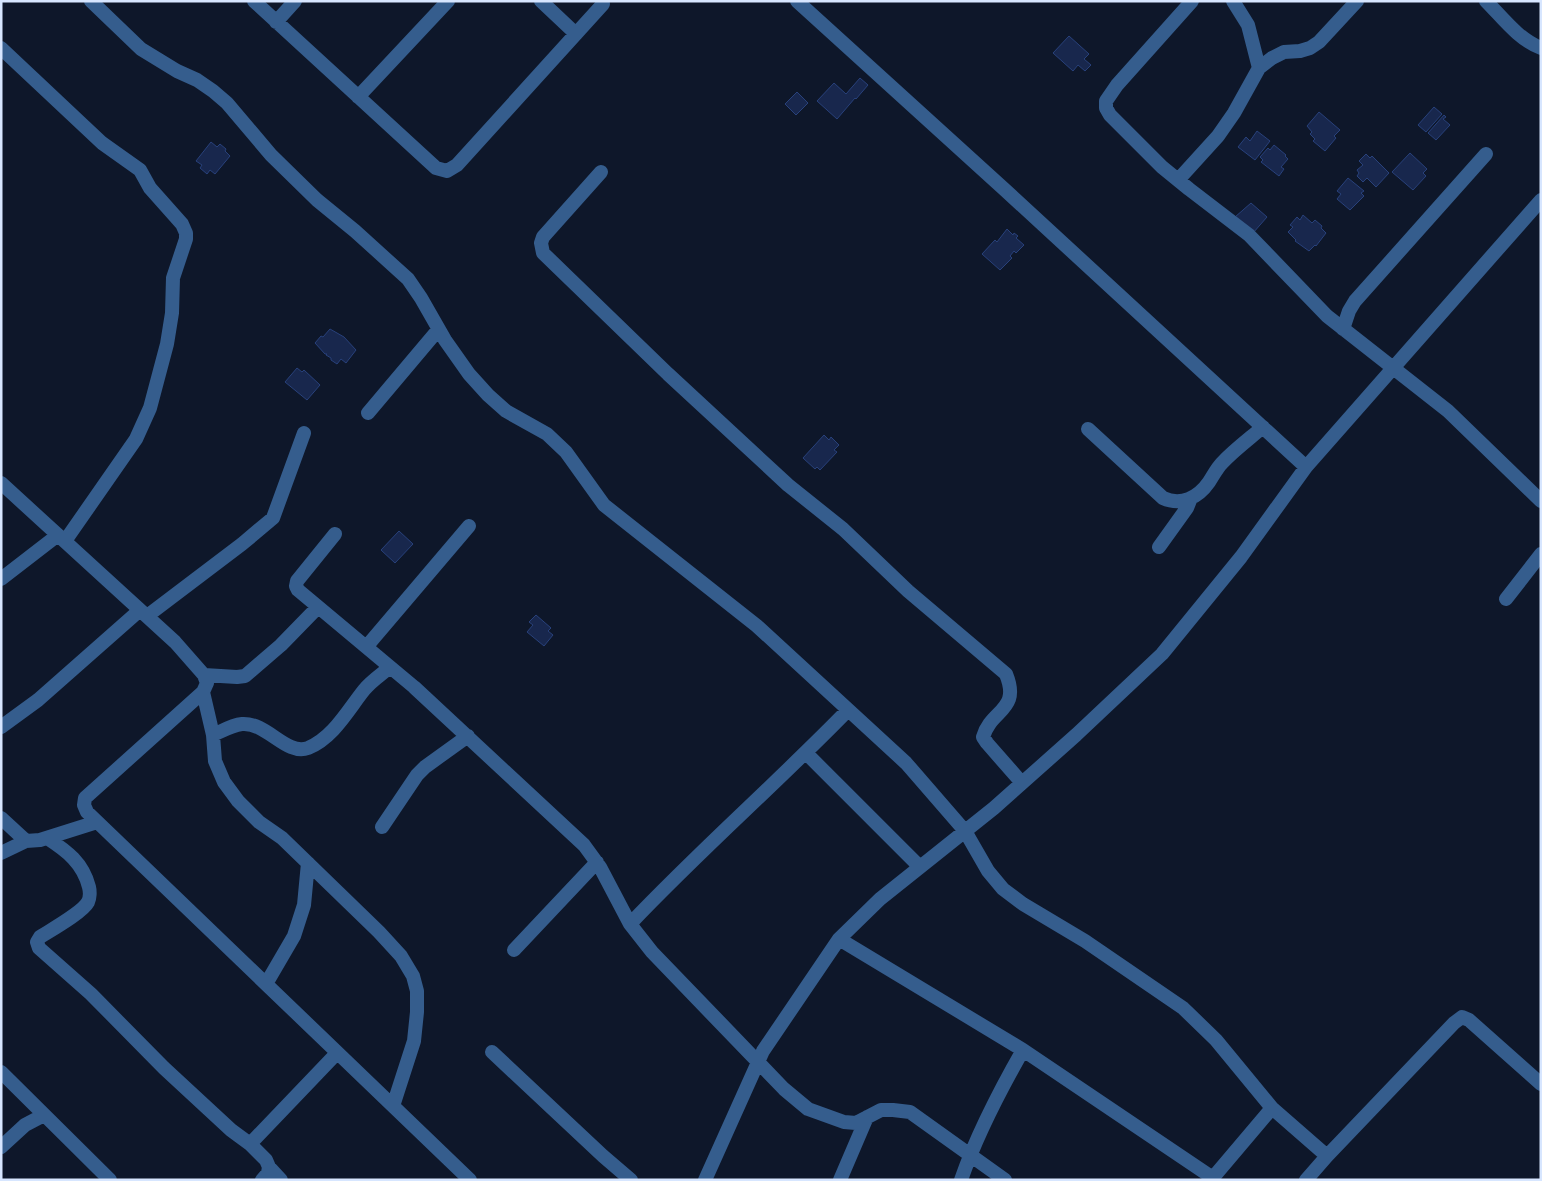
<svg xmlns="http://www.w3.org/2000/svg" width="1542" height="1181" font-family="'Fira Sans Condensed',sans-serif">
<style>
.building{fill:#18274d;stroke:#28417b}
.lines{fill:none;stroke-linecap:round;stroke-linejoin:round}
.minor{stroke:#355d8d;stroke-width:14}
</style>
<rect width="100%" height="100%" fill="#0e172a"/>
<!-- building -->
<path class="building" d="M1069,36L1089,54L1084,59L1091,65L1085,71L1078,65L1073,71L1053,53Z
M860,78L868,85L856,99L855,98L837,119L817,101L834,83L846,94Z
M797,92L808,103L796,115L785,104Z
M1434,107L1442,114L1426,132L1418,125Z
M1319,112L1340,130L1334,136L1336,138L1325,151L1313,141L1315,139L1310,134L1312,132L1307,126Z
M1444,115L1446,117L1443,119L1450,125L1436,140L1428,133Z
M1257,131L1270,141L1255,160L1238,147L1246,137L1250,141Z
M211,142L217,147L220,144L226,149L225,151L230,156L215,174L210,170L207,174L200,168L202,165L196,161Z
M1274,145L1286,155L1285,156L1288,159L1281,167L1284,169L1279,176L1261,162L1263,160L1260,157L1268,148L1270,150Z
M1410,153L1427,169L1423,173L1426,176L1413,190L1392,172Z
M1366,154L1370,158L1372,156L1389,173L1376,187L1367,178L1363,182L1357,176L1359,173L1357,170L1363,165L1359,161Z
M1348,178L1364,191L1361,193L1364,196L1350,210L1337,199L1341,194L1337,191Z
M1251,203L1267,217L1253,233L1235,217Z
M1303,215L1312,223L1315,220L1322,226L1321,228L1326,233L1316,246L1315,245L1309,251L1295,241L1296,240L1288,232L1293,227L1290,225L1297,217L1300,220Z
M1007,229L1013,235L1014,233L1018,236L1016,238L1024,245L1016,253L1014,251L1010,256L1012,258L1000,270L982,254L995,240L997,242Z
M330,329L344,337L356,350L346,363L341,359L337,364L331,360V358L326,355L327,354H325L315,343L321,336L323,337Z
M297,368L302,372L304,370L320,385L307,400L285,382Z
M824,435L829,440L831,437L839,445L834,450L837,452L820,470L817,467L815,469L803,458Z
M399,531L413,544L395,563L381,550Z
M536,615L551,628L548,631L553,635L544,646L527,632L533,625L529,622Z"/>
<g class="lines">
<!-- minor -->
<path class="minor" d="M91,1L141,49L177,71L197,80L213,91L227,103L271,155L317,200L355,231L408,279L421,298L445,340L469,374L488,395L506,411L547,434L566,452L604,505L757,626L906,763L965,831L988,871L1003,889L1023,904L1085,941L1183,1008L1216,1040L1272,1108L1327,1156
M254,1L436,168L447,171L457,165L603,4
M541,1L576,34
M797,1L1004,189L1306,467
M1192,1L1117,85L1106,101V108L1110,115L1162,167L1189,189L1249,235L1327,316L1448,411L1541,501
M1233,1L1248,25L1259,68
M1486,1C1502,17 1519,40 1541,48
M276,22L295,1
M1,48L102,143L140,170L150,188L182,224L186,233V239L173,278L172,313L167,344L150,408L136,439L65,541
M358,97L448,1
M601,172L543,237L541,243L543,253L668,374L788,485L843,529L908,591L1006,674C1021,711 991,709 983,737L987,743L1022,783
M1178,180L1218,136L1234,113L1259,68L1272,58L1284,52L1300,51L1310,48L1319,42L1357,1
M1343,329L1349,311L1355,301L1486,154
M368,413L438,330
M1088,429L1163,498C1181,506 1198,498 1209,482C1213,476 1217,468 1222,463C1234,450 1249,439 1263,427
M1,483L175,642L204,675L207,683L203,692L85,798L84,805L87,812L470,1180
M335,534L297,581L296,586L298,590L414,687L584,845L600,867L630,924L652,952L784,1089L808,1109L844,1122L856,1123L881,1110H893L910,1112L1005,1180
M1159,547L1187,508L1191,498
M1,579L58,535
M1506,599L1541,554
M147,616L242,544L273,518L304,433
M367,646L469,526
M204,675L237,677L245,676L281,645L318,607
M203,692L213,735L215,761L224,782L238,801L259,822L282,838L379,932L401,956L413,976L417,991V1012L414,1041L393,1106
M1,727L38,700L140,610
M213,735C222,731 232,725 242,724C267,722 286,756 308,748C333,738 348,710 364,690C371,681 382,674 390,667
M806,753L920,867
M1,818L26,841
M382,827L417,775L425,767L468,736
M47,838C67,851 83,863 89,887C90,891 90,898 88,902C83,912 51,930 40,937L37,942L39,948L91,994L164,1068L231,1130L250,1144L266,1160L269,1167L268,1173L262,1180
M1,853L26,841L40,840L97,822
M630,924C700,850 777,783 848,710
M839,939L1023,1050L1213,1178
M514,950L597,862
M266,984L294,936L304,905L308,863
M492,1052L603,1156L631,1180
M1,1072L110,1180
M250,1144L337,1053
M1,1147L25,1125L44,1115
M269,1167L281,1180
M705,1180L763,1051L839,939L880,899L994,808L1076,735L1162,654L1241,557L1306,467L1541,200
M840,1180L867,1117
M961,1180C977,1134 999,1092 1023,1050
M1211,1180L1272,1108
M1306,1180L1327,1156L1454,1023L1462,1017L1469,1020L1541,1084"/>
</g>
<!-- border -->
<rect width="1542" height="1181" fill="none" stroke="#d7e6ff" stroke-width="5"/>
</svg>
